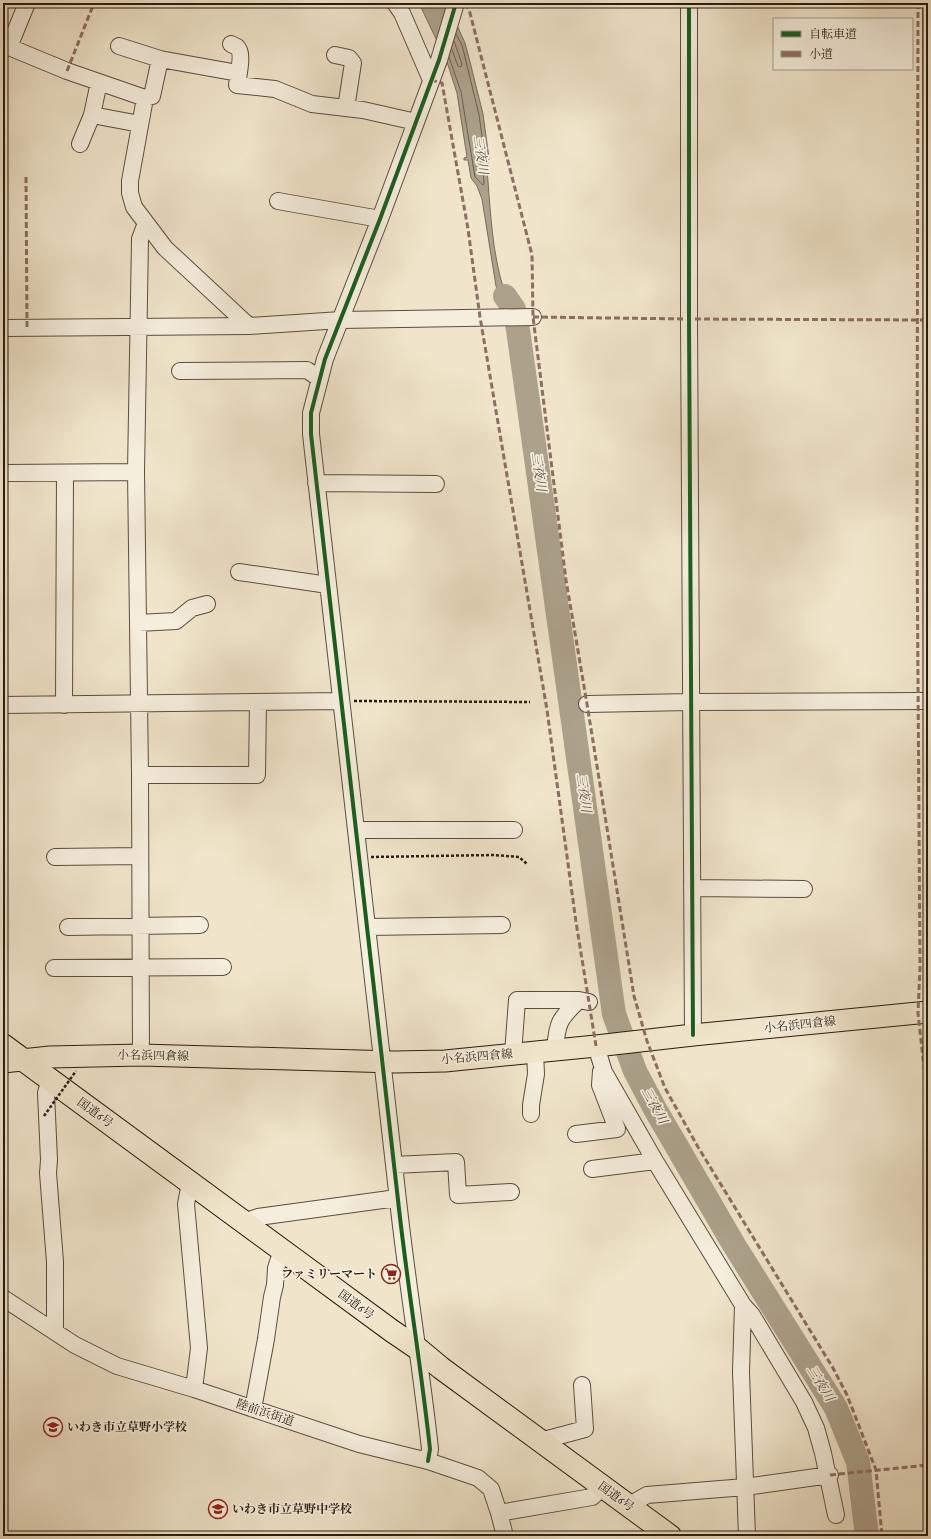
<svg xmlns="http://www.w3.org/2000/svg" width="931" height="1539" font-family="'IM FELL English','Noto Serif JP',serif">
<style>
.water{fill:#aca18b;stroke:#776c5a}
.lines{fill:none;stroke-linecap:round;stroke-linejoin:round}
.shore{stroke:#6a5e4e;stroke-width:1}
.stream{stroke:#776c5a;stroke-width:4}
.river{stroke:#aca18b;stroke-width:24}
.minor-casing{stroke:#5a4e3f;stroke-width:18}
.major-casing{stroke:#281c10;stroke-width:23}
.highway-casing{stroke:#281c10;stroke-width:24}
.path{stroke:#281c10;stroke-width:2.5;stroke-dasharray:3 2;stroke-linecap:butt}
.minor{stroke:#f5eedd;stroke-width:16}
.major{stroke:#f0e5cb;stroke-width:21}
.highway{stroke:#f0e5cb;stroke-width:22}
.path-bridge{stroke:#281c10;stroke-width:2.5;stroke-dasharray:3 2;stroke-linecap:butt}
.quiet{stroke:#8d6e63;stroke-width:3;stroke-dasharray:6 3;stroke-linecap:butt}
.cycleway-casing{stroke:#f5eedd;stroke-width:6}
.cycleway{stroke:#1b5e20;stroke-width:4}
.labels{text-anchor:middle;dominant-baseline:central;stroke-width:3.5;stroke-linejoin:round;paint-order:stroke}
.street-label{font-size:12px;fill:#281c10;stroke:#f5eedd}
.poi-label{font-size:12px;font-weight:bold;fill:#281c10;stroke:#f5eedd;text-anchor:start}
.water-label{font-size:13px;font-style:italic;fill:#5d5141;stroke:#f5eedd}
</style>
<rect width="100%" height="100%" fill="#f0e5cb"/>
<filter id="stains"><feTurbulence type="fractalNoise" baseFrequency=".005" numOctaves="4"/><feColorMatrix values="0 0 0 0 .2 0 0 0 0 .09 0 0 0 0 .02 0 0 0 .5 -.17"/></filter>
<radialGradient id="worn" r=".72"><stop offset=".6" stop-color="#630" stop-opacity="0"/><stop offset="1" stop-color="#630" stop-opacity=".3"/></radialGradient>
<!-- water -->
<path class="water" d="M419,3H447L465,43L470,62L483,114L489,158L487,168C490,206 492,254 504,290C507,300 514,304 518,317L510,318L505,300L499,293L496,286L482,199L477,186L471,178L468,160H464V158L467,157L457,93L447,62Z"/>
<g class="lines">
<!-- shore -->
<path class="shore" d="M452,50L458,66L461,67L462,64L454,41
M449,57L461,92L475,177L483,185L484,184L483,167L485,157L479,115L462,45L456,34"/>
<!-- stream -->
<path class="stream" d="M924,3L925,699
M925,705L926,987L927,1007"/>
<!-- river -->
<path class="river" d="M505,296L514,309L518,330L614,1014L635,1071L655,1109L734,1245L836,1408L858,1462L867,1536"/>
<defs>
<path id="minor" d="M27,3L9,47L67,71L145,98L130,181V193L134,207L165,248L249,326L341,320L533,317
M395,3L402,13L431,80
M689,3V319L693,1035
M231,44C233,45 235,46 237,47C244,53 238,76 237,85L275,89L312,104L363,110L416,122
M119,46L160,59L238,73
M335,55L349,58L353,63L346,108
M145,98L152,96L160,59
M92,115L140,124
M80,144L92,115L99,82
M278,201L380,219
M3,328L249,326
M180,371L307,370L320,379
M3,473L136,472
M316,483L436,484
M239,572L328,585
M138,623L176,621L192,608L207,604
M587,704L691,702L928,701
M3,705L341,701
M64,705L65,473
M140,775H257L258,702
M356,830H514
M55,857L139,856
M692,888L804,889
M68,927L200,925
M367,927L502,925
M54,968L223,967
M596,1046L604,1072L655,1161L743,1305L741,1372L747,1536
M555,1050C557,1023 559,1019 579,1000
M513,1054L517,1000H579L589,1002
M141,1055L140,775L136,472L140,239L146,223
M50,1079L46,1093L49,1160L48,1173L55,1262V1331
M531,1114V1105L536,1074L535,1052
M576,1134L617,1129L600,1085L601,1071
M394,1165L456,1162L458,1195L511,1192
M592,1169L655,1161
M190,1183L186,1204L199,1348L194,1389
M243,1222L258,1217L397,1198
M3,1298L75,1345L117,1366L194,1389L359,1444L428,1461L478,1478L491,1489L499,1513L505,1536
M743,1305L752,1315L804,1402L816,1428L823,1453L836,1515
M253,1409L266,1339L272,1297L275,1285L276,1268L282,1250
M540,1441L585,1429L582,1385
M428,1461L430,1449C421,1366 407,1283 398,1200C368,944 340,689 311,434V413L325,359L380,219L439,60L456,3
M628,1506L647,1495L745,1487L830,1475
M499,1513L592,1497L603,1487"/>
<path id="major" d="M3,1062L50,1057L141,1055L395,1062L445,1061L596,1046L693,1035L928,1012"/>
<path id="highway" d="M3,1045L392,1331L417,1348L441,1368L670,1536"/>
</defs>
<!-- minor casing -->
<use href="#minor" class="minor-casing"/>
<!-- major casing -->
<use href="#major" class="major-casing"/>
<!-- highway casing -->
<use href="#highway" class="highway-casing"/>
<!-- path -->
<path class="path" d="M354,701L530,702
M371,857L494,855L519,857L527,864"/>
<!-- minor -->
<use href="#minor" class="minor"/>
<!-- major -->
<use href="#major" class="major"/>
<!-- highway -->
<use href="#highway" class="highway"/>
<!-- path-bridge -->
<path class="path-bridge" d="M44,1116L76,1071"/>
<!-- quiet -->
<path class="quiet" d="M466,3L470,13L532,255L533,317L566,580L587,704L634,996L647,1041L665,1088L698,1147L833,1368L847,1395L876,1470L882,1536
M918,3L917,534L920,968L918,1013L928,1103
M67,71L94,3
M431,80L442,83L468,229L480,317L547,710L576,922L596,1046
M26,177L27,328
M533,317L689,319L928,320
M830,1475L928,1465"/>
<defs>
<path id="cycleway" d="M689,3V319L693,1035
M428,1461L430,1449C421,1366 407,1283 398,1200C368,944 340,689 311,434V413L325,359L380,219L439,60L456,3"/>
</defs>
<!-- cycleway casing -->
<use href="#cycleway" class="cycleway-casing"/>
<!-- cycleway -->
<use href="#cycleway" class="cycleway"/>
</g>
<!-- icons -->
<defs>
<symbol id="supermarket-ring" viewBox="-11 -11 22 22"><circle r="9.5" fill="#f5eedd" stroke="#8f2418" stroke-width="1.5"/><path d="M-6-5.5h2.5l.6 2H6L4.5 2H-2.5L-4.4-4H-6ZM-1.5 3.2a1.3 1.3 0 1 0 .1 0ZM3 3.2a1.3 1.3 0 1 0 .1 0Z" fill="#8f2418"/></symbol>
<symbol id="school-ring" viewBox="-11 -11 22 22"><circle r="9.5" fill="#f5eedd" stroke="#8f2418" stroke-width="1.5"/><path d="M0-5L7-2L0 1L-7-2ZM-4 1L0 2.5L4 1V4Q0 6-4 4Z" fill="#8f2418"/></symbol>
</defs>
<g fill-rule="evenodd">
<use href="#supermarket-ring" x="380" y="1263" width="22" height="22"/>
<use href="#school-ring" x="42" y="1416" width="22" height="22"/>
<use href="#school-ring" x="207" y="1498" width="22" height="22"/>
</g>
<g class="labels">
<!-- street labels -->
<g class="street-label">
<text transform="translate(800 1025) rotate(-6)">小名浜四倉線</text>
<text transform="translate(153 1056) rotate(1)">小名浜四倉線</text>
<text transform="translate(477 1057) rotate(-5)">小名浜四倉線</text>
<text transform="translate(95 1113) rotate(36)">国道6号</text>
<text transform="translate(356 1305) rotate(36)">国道6号</text>
<text transform="translate(265 1413) rotate(18)">陸前浜街道</text>
<text transform="translate(616 1497) rotate(36)">国道6号</text>
</g>
<!-- poi labels -->
<g class="poi-label">
<text x="377" y="1274" text-anchor="end">ファミリーマート</text>
<text x="67" y="1427">いわき市立草野小学校</text>
<text x="232" y="1509">いわき市立草野中学校</text>
</g>
<!-- water labels -->
<g class="water-label">
<text transform="translate(480 155) rotate(82)">三夜川</text>
<text transform="translate(538 472) rotate(82)">三夜川</text>
<text transform="translate(583 793) rotate(82)">三夜川</text>
<text transform="translate(654 1106) rotate(61)">三夜川</text>
<text transform="translate(820 1384) rotate(58)">三夜川</text>
</g>
</g>
<!-- margin -->
<rect width="931" height="1539" fill="none" stroke="#f0e5cb" stroke-width="16"/>
<rect x="4" y="4" width="923" height="1531" fill="none" stroke="#281c10" stroke-width="2"/>
<rect x="8" y="8" width="915" height="1523" fill="none" stroke="#281c10"/>
<!-- legend -->
<rect x="773" y="18" width="140" height="52" fill="#f5eedd" stroke="#a39a8b"/>
<rect x="781" y="31" width="20" height="6" fill="#1b5e20" stroke="#a39a8b"/>
<text x="809" y="38" font-size="12" fill="#281c10">自転車道</text>
<rect x="781" y="51" width="20" height="6" fill="#8d6e63" stroke="#a39a8b"/>
<text x="809" y="58" font-size="12" fill="#281c10">小道</text>
<rect width="100%" height="100%" filter="url(#stains)"/>
<rect width="100%" height="100%" fill="url(#worn)"/>
</svg>
